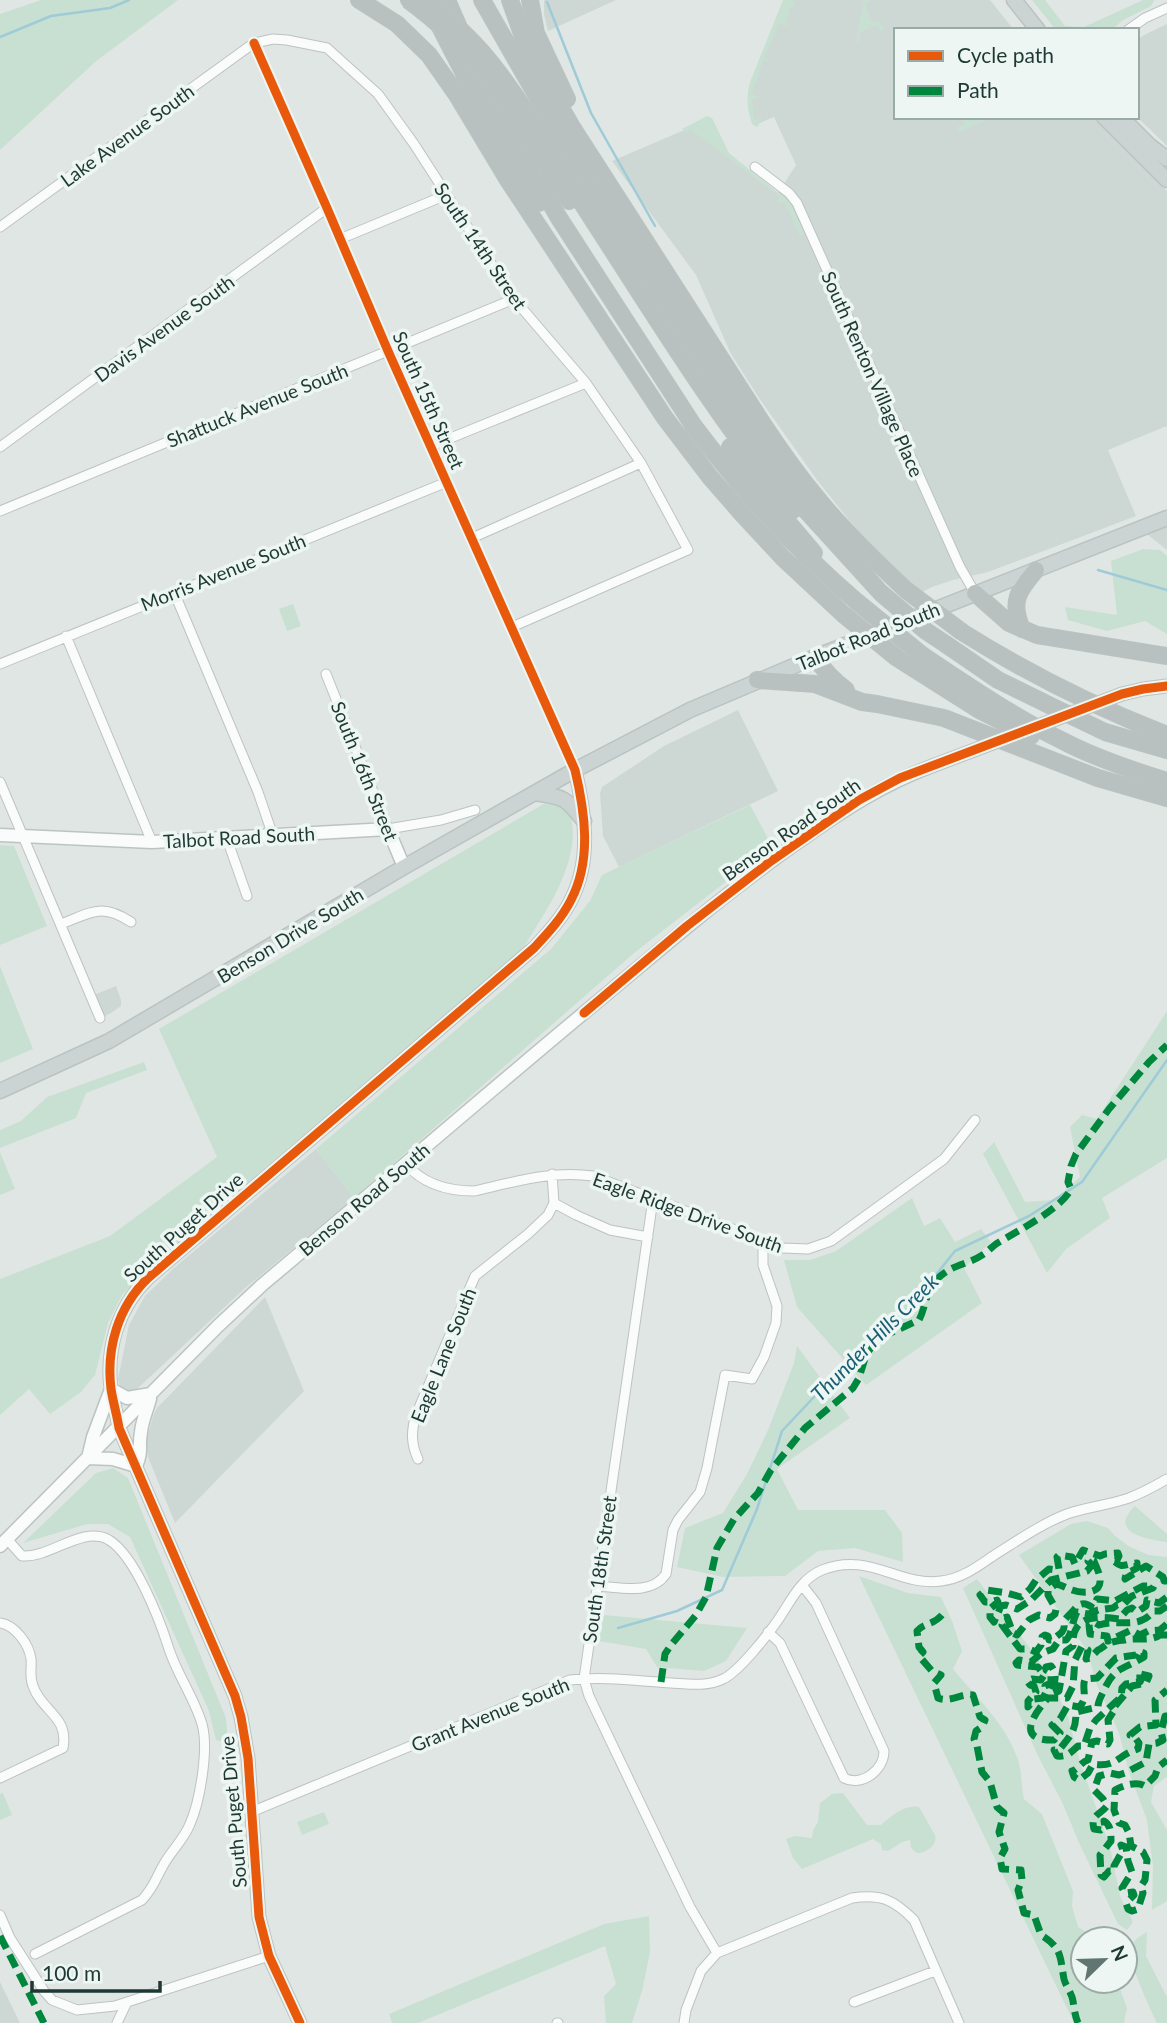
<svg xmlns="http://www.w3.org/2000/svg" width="1167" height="2023" font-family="Lato,sans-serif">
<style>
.built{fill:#cdd8d4}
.green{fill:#c8e0d1}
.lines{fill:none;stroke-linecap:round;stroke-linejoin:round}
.stream{stroke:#9ecbd7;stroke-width:2.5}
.street-casing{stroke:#bdc3c1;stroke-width:11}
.secondary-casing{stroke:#bcc4c1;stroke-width:15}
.primary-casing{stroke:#bac3c1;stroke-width:17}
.highway-casing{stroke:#bac3c1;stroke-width:18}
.street{stroke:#fafbfb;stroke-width:9}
.secondary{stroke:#fafbfb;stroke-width:12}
.primary{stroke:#cbd4d2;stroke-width:14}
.highway{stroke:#b8c1bf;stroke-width:16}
.secondary-bridge-casing{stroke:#bcc4c1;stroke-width:15;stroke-linecap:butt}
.highway-bridge-casing{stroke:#bac3c1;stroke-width:18;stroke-linecap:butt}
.secondary-bridge{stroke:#fafbfb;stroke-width:12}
.highway-bridge{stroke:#b8c1bf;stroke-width:16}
.quiet{stroke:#00873e;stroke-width:7;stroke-dasharray:14 7;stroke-linecap:butt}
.cycleway-casing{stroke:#edf6f2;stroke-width:13}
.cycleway{stroke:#e8590c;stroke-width:9}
.labels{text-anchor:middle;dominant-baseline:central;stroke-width:7;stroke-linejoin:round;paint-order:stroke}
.street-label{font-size:19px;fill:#1e3933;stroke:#edf6f2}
.water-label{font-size:21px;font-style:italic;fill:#185f75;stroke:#edf6f2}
</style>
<rect width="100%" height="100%" fill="#e0e6e4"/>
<!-- built -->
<path class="built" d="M544,0H616L548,31L544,14Z
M787,0H990L1014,30H896V117H1094L1167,191V426L1108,450L1136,516L988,572L953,580L932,587L911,598L817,480L759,398L731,354L696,275L612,161L710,119L726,153L778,193L796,165L774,117L755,125L749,109L753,83Z
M1167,24V146L1137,117V40L1144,35Z
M1167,521V550L1143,531Z
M738,710L778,791L619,867L603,836L600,793L602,787L664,746Z
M116,986L121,1000V1006L111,1013L103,1017L94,995Z
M316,1149L354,1198L244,1289L136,1390L130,1393L121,1389L118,1379L129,1325L145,1296L174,1268Z
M265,1297L304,1391L175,1523L148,1457L146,1442L153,1416L157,1408Z
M0,1982L20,2023H0Z"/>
<!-- green -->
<path class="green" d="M41,0H178L95,62L0,150V14Z
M783,0H793L795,5L789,9L786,26L779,24L764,57L770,62L763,60L752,94L759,97L752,100L754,120L762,119L757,127L752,124C747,109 746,98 750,82Z
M864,0H871L865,4L872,23L880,21L884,29L880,31L877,25L859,33L860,40L856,42Z
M1032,0H1045L1065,26L1084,27L1143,0H1154L1151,6L1123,20L1111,30H1056Z
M707,116L712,118L729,153L788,201L792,206L804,234L800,236L784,202L777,203L780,197L690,129L687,133L682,129Z
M962,117H994L959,132L956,128L965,124Z
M1143,549L1160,550L1167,556V634L1145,621L1107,631L1068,620L1065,607L1117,615L1111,561Z
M293,604L301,626L287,631L279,609Z
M557,801L571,814C572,821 573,829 573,836C570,878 545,912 524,947L152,1264L122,1295L108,1323L95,1375L81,1392L50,1414L29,1389L0,1415V1279L110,1236L217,1157L159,1029L547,802Z
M750,805L772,846L634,953L354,1198L316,1149L551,949L590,901L602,875Z
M0,845L14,846L47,926L0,945Z
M0,966L33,1049L0,1063Z
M1167,1011V1158L1102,1198L1110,1218L1066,1249L1047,1273L983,1154L994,1142L1025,1202L1054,1200L1080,1177L1070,1127L1082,1115L1097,1119Z
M144,1062L147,1070L86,1093L76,1118L0,1148V1130L21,1121L47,1097Z
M0,1152L15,1189L0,1195Z
M912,1198L924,1226L940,1218L955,1242L981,1229L991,1242L964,1268L982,1303L866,1385L797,1307L784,1260H810L836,1251Z
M797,1346L850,1418L777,1469L798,1510H885L902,1533L903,1562L855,1548L818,1551L785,1576L723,1577L677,1567L685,1528L723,1513L747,1474L768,1430L794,1363Z
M113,1468L128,1478L226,1718L228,1743L216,1740L209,1711L130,1537L108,1524H87L23,1543L96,1473Z
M1135,1506L1167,1534V1542C1147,1540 1107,1532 1135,1506Z
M1087,1521L1108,1528L1115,1536L1130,1547L1149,1555L1167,1557V1777L1154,1786L1151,1802L1167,1830V1901L1152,1910L1153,1866L1147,1820L1129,1772L1119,1733L1096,1683L1088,1652L1019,1555L1071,1524Z
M859,1576L908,1593L941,1597L952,1621L962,1651L953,1669C976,1697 1007,1725 1018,1760C1022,1772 1021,1786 1024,1799L1042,1814L1073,1891L1072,1906L1078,1927L1097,1939H1083V1981H1117L1127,2008L1124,2023H1074Z
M977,1579L1033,1652L1051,1679L1068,1717L1080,1762L1110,1847L1120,1896L1133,1922L1127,1930L1118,1924L1080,1845L1062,1802L1038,1756L963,1588Z
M604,1615L747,1628L726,1661L704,1671L657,1667L646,1649L599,1641Z
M3,1793L12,1815L0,1820V1794Z
M843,1793L867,1825H881C891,1816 905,1804 919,1807L935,1835C938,1845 926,1853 917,1853L911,1848L910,1840L902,1842L888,1851L882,1850L881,1844L873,1839L802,1869L793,1858L786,1839L794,1836L812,1838L813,1830L818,1822L820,1803L832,1794Z
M324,1812L329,1824L302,1835L297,1822Z
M649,1916L650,1952L642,1991L632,2023H606L604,1996L616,1984L605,1946L418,2023H392L389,2014L604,1924Z
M1147,1932L1146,1956L1167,1997V2023H1157C1150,2009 1128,1962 1131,1948C1133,1940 1140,1936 1147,1932Z"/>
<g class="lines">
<!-- stream -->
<path class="stream" d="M547,2L591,113L655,226
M0,37L51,16L110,8L129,0
M1098,570L1167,590
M618,1628L677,1611L722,1590L757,1509L782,1431L860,1348L911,1306L955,1251L1029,1216L1082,1182L1167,1060"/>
<defs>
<path id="street" d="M1128,30L1145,18L1167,8
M254,43L327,208L388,351L575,770
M755,167L789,193L797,203L960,567L975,593
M0,227L254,43L273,39L287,40L327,48L378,94L414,144L514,299L586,383L641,463L688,550L512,627
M340,239L446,195
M431,446L586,383
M0,447L327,208
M0,511L514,299
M472,538L641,463
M174,592L258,792L273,836
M66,636L152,842
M0,664L447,482
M326,674L388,829L441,820L475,810
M0,782L100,1018
M227,839L247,896
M61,924C91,913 101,902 131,922
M406,1164C423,1184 449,1191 474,1191C514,1182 553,1170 593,1176L783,1248L808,1249L831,1241L944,1159L975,1120
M653,1199L584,1679L589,1696L690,1907L717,1953
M554,1203L576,1215L610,1230L648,1237
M418,1459C411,1444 411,1431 416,1415L475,1276L528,1234L548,1215L554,1203L552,1174
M7,1539L22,1556C51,1558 82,1525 109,1540C135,1556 159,1618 168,1646C176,1673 194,1697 202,1724C209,1749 200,1801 190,1824C184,1839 172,1850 164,1864C155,1879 155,1886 142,1900L35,1954
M597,1586C620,1587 651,1596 666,1574L673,1530L678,1520L700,1492L707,1468L725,1375L752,1379L764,1357L776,1323L777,1306L763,1265V1241
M0,1623C15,1625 29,1644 31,1659C32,1669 29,1676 33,1686C42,1712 69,1716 63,1748L0,1778
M768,1632L780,1643L844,1778C862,1787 884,1770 884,1751L816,1603L802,1585
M251,1812L570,1680C603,1676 638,1681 671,1683C688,1684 707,1687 723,1679C739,1672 770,1632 780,1617C792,1599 801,1579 822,1570C870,1551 898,1587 941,1581C961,1579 977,1567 993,1556C1017,1541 1041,1524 1067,1514C1087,1507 1109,1505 1129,1498C1142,1493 1155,1486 1167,1479
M0,1915L10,1938L44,1991L52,2000L77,2010L115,2006L269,1956
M854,2002L935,1971
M117,2023L127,2002
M557,2023H558
M684,2023L686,2010L701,1971L717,1953L852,1898C881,1894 893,1899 914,1920L959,2023"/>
<path id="secondary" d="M1122,694L1143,689L1167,686
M0,835L152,842L388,829L404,867
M111,1389L127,1398L151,1394
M88,1458L93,1437L111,1389
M88,1458L113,1459L136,1466
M136,1466C143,1451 138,1447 141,1432C142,1421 147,1410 150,1399
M0,1546L218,1326L262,1285C378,1188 492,1089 609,992C673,939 735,885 804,838C847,808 882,785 932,766
M300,2023L269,1956L259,1917L248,1758L241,1717L235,1696L119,1428C117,1415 113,1402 111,1389C106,1348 118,1307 148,1278L534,948C548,933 562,918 571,900C592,860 585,812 575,770"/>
<path id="primary" d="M1014,0L1038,30
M1104,117L1167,180
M1121,117L1149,145L1167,159
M535,793C564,797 566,798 584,821
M0,1091L109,1041L404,867L575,770L690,710L815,657L1167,518"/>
<path id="highway" d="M359,0L397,24L429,55L457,95L508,180L665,418L710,477L744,516L783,558L843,614
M447,0L460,30
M482,0L578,168L768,458L801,505L881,593
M510,0L528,51L572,127L761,421C780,450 800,478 822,504C848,535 877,563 906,590
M530,0L536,33L567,99
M439,25L496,136L539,203
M477,70L521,153L559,218L693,425C741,489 795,549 856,601
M578,197C647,303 712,412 793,510
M730,447L764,494L814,553
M975,593L1009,623L1037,635L1167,656
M1022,629C1010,602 1018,591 1036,570
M962,632C1027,673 1095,707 1167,735
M947,645L998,680L1051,706L1105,732L1167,750
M922,655C967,685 1012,716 1061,740C1095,758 1131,770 1167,781
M815,657C824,671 833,680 846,690
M897,658L979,710L1031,736
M757,680L815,684L862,702L877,704L944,718L1098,778L1167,798"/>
</defs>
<!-- street casing -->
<use href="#street" class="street-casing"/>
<!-- secondary casing -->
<use href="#secondary" class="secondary-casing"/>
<!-- primary casing -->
<use href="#primary" class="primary-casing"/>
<!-- highway casing -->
<use href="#highway" class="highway-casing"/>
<!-- street -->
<use href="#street" class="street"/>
<!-- secondary -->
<use href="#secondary" class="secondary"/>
<!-- primary -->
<use href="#primary" class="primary"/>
<!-- highway -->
<use href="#highway" class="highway"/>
<defs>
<path id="secondary-bridge" d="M932,766L1122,694"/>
<path id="highway-bridge" d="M408,0C434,19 459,41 479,67C513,108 540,157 569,202
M427,0C446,16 465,33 482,52C518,94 546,144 575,191
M906,590L962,632
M881,593L926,631L947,645
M856,601L922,655
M843,614L897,658"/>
</defs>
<!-- secondary-bridge casing -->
<use href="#secondary-bridge" class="secondary-bridge-casing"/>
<!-- highway-bridge casing -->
<use href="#highway-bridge" class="highway-bridge-casing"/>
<!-- secondary-bridge -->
<use href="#secondary-bridge" class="secondary-bridge"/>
<!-- highway-bridge -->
<use href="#highway-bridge" class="highway-bridge"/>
<!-- quiet -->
<path class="quiet" d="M1167,1581H1164L1163,1577L1146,1566L1125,1579L1126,1574L1137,1568V1563C1123,1564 1122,1570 1112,1559L1117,1560L1119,1556L1118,1553L1105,1554L1100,1556L1083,1550L1075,1564L1072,1557L1059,1555L1057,1557L1059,1569L1057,1570L1049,1569L1036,1580L1030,1589L1021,1597L1007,1593L986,1590L980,1595L985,1602H990L997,1600L998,1602L991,1608L992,1612L990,1613V1617L994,1622L1001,1606L1006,1605L1017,1609L1031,1600L1051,1580L1087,1571L1092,1565L1088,1561L1089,1559L1094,1561C1096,1567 1101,1575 1100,1582C1099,1595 1080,1593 1072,1590C1066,1588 1062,1585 1056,1584L1048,1590V1595L1056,1609L1055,1614L1050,1618L1039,1615L1029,1620L1017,1635L1013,1633L1007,1617L1004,1618L1002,1625L1020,1649H1029L1036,1652L1041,1645L1042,1637L1045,1635L1048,1636L1049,1640H1053C1056,1636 1059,1635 1062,1632C1066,1627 1063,1626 1065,1620C1065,1619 1072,1612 1073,1611C1079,1603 1084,1601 1093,1608L1097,1599L1115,1601L1143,1586H1154L1153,1588L1132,1596L1124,1604L1117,1605L1113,1608L1098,1610L1089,1614L1077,1612C1072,1621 1072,1635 1066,1640H1059L1053,1649L1042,1653L1031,1662L1019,1660L1016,1663L1017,1665L1038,1667L1044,1675L1041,1680L1032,1679L1027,1681L1030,1685L1034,1686L1036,1692L1028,1701V1707L1034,1699L1043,1698L1046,1692L1045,1686L1051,1683V1673L1046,1670V1667L1051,1666C1058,1675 1055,1682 1051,1691L1052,1694L1059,1691L1066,1651L1073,1646C1073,1641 1073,1633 1076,1629C1083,1614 1107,1617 1119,1619L1127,1610L1132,1608L1137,1612L1146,1606L1147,1600L1159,1603L1167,1597
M1167,1606L1160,1611H1154C1137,1631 1120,1618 1099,1625L1094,1622L1089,1625L1090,1634L1107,1636L1108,1641L1131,1630L1140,1635L1148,1631L1160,1630L1167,1624
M942,1615C932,1626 925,1622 917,1631L919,1647L923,1652L919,1656L932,1671L941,1675L934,1683L938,1698C950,1703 961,1693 973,1695L980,1717L985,1720L982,1727L976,1731L974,1739L977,1746L982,1772L990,1782L997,1807L1004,1813L999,1832L1005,1849L1000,1858L1002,1869L1021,1870L1022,1880L1018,1890L1024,1913L1034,1915L1041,1935C1063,1948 1060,1959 1064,1979C1066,1987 1072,1993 1073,2001C1074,2008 1075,2016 1078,2023
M1167,1635H1160C1149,1642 1137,1637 1125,1640C1121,1640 1111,1642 1107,1644C1104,1646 1101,1649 1098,1650L1090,1658L1086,1659L1088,1650L1082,1646L1075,1660L1073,1686L1067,1698H1048C1032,1716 1016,1741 1054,1740L1060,1733L1052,1725L1060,1719L1068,1705L1079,1707C1089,1698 1081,1689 1085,1679L1097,1678L1116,1658L1136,1655L1138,1651L1144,1653V1657C1123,1670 1115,1666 1104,1690C1101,1697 1098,1701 1098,1707L1076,1712C1076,1731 1071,1735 1059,1750H1054L1057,1756C1068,1757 1071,1752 1078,1746H1084L1090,1728L1096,1720L1121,1697L1122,1688L1126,1684L1140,1682L1142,1678H1136L1141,1674L1149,1676L1146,1683L1132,1686L1115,1706V1709L1108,1720L1110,1740L1108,1744L1097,1741L1092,1742L1088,1760C1081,1762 1077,1770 1072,1771L1074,1777L1079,1780L1088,1773L1093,1764C1117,1768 1117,1755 1138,1749L1139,1743L1134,1736L1130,1735L1140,1727L1156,1725L1155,1700L1167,1690
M661,1682L665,1654L671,1645L696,1615L706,1597L717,1548L734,1519L758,1493L771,1470L805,1428L853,1388L859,1378L866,1355L873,1345L886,1335L919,1320C926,1307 925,1292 936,1280C953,1263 966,1266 984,1254C988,1251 992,1247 996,1244C1017,1231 1060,1210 1071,1189L1068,1182L1071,1166L1076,1154L1109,1109L1149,1062L1167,1045
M1167,1716H1165L1161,1732L1163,1740L1157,1743L1149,1744L1146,1762L1125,1773L1119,1775L1110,1773L1099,1776L1094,1790L1103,1799L1107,1806C1100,1815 1090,1815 1094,1829L1101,1830L1105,1827L1104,1821C1111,1825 1111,1833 1111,1841L1100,1855L1101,1875L1104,1877L1109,1871H1114V1866L1123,1850L1121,1845L1126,1847L1128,1861L1132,1872L1122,1888L1125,1893L1133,1892L1134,1895L1126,1903L1128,1909L1132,1911L1138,1909L1143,1893L1141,1886L1145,1880L1147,1860L1143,1852L1131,1846L1129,1833L1125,1825L1119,1823L1114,1810L1115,1790C1124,1785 1137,1781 1145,1786L1155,1776L1158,1767L1167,1760
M0,1936L44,2023"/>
<defs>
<path id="cycleway" d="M254,43L327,208L388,351L575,770C585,812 592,860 571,900C562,918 548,933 534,948L148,1278C118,1307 106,1348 111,1389C113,1402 117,1415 119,1428L235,1696L241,1717L248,1758L259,1917L269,1956L300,2023
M584,1013L687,926L771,861L859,800L900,778L1122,694L1143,689L1167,686"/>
</defs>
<!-- cycleway casing -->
<use href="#cycleway" class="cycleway-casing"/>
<!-- cycleway -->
<use href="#cycleway" class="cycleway"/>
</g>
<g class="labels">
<!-- street labels -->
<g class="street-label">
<text transform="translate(127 135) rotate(-36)">Lake Avenue South</text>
<text transform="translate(481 246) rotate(56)">South 14th Street</text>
<text transform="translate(164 328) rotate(-36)">Davis Avenue South</text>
<text transform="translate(873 374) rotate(66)">South Renton Village Place</text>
<text transform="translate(429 400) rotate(66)">South 15th Street</text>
<text transform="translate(257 405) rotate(-22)">Shattuck Avenue South</text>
<text transform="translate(223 572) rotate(-22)">Morris Avenue South</text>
<text transform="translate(868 636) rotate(-22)">Talbot Road South</text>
<text transform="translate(365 771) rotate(68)">South 16th Street</text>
<text transform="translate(791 829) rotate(-35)">Benson Road South</text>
<text transform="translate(239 837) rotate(-3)">Talbot Road South</text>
<text transform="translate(290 935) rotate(-31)">Benson Drive South</text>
<text transform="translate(364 1199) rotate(-40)">Benson Road South</text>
<text transform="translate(688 1212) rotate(20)">Eagle Ridge Drive South</text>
<text transform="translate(183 1227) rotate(-42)">South Puget Drive</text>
<text transform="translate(443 1355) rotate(-68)">Eagle Lane South</text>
<text transform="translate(599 1569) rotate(-82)">South 18th Street</text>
<text transform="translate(490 1714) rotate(-22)">Grant Avenue South</text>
<text transform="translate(233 1812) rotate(-95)">South Puget Drive</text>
</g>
<!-- water labels -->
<g class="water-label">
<text transform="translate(874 1337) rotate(-45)">Thunder Hills Creek</text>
</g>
</g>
<!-- legend -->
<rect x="894" y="28" width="245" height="91" fill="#edf6f2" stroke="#9aaaa6" stroke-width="2"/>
<rect x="908" y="51" width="35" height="10" fill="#e8590c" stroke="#9aaaa6" stroke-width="2"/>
<text x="957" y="63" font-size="21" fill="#1e3933">Cycle path</text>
<rect x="908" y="86" width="35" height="10" fill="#00873e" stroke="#9aaaa6" stroke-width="2"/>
<text x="957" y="98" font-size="21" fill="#1e3933">Path</text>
<!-- north arrow -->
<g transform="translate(1104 1960) rotate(67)"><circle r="33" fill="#edf6f2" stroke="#9aaaa6" stroke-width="2"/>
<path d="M0-5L12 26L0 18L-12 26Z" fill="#627671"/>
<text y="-10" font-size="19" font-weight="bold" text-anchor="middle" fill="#1e3933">N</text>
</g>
<!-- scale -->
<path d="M32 1981v10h128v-10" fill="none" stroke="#1e3933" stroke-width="3.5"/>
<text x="42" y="1981" font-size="21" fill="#1e3933" stroke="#edf6f2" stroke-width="5" paint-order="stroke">100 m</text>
</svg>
